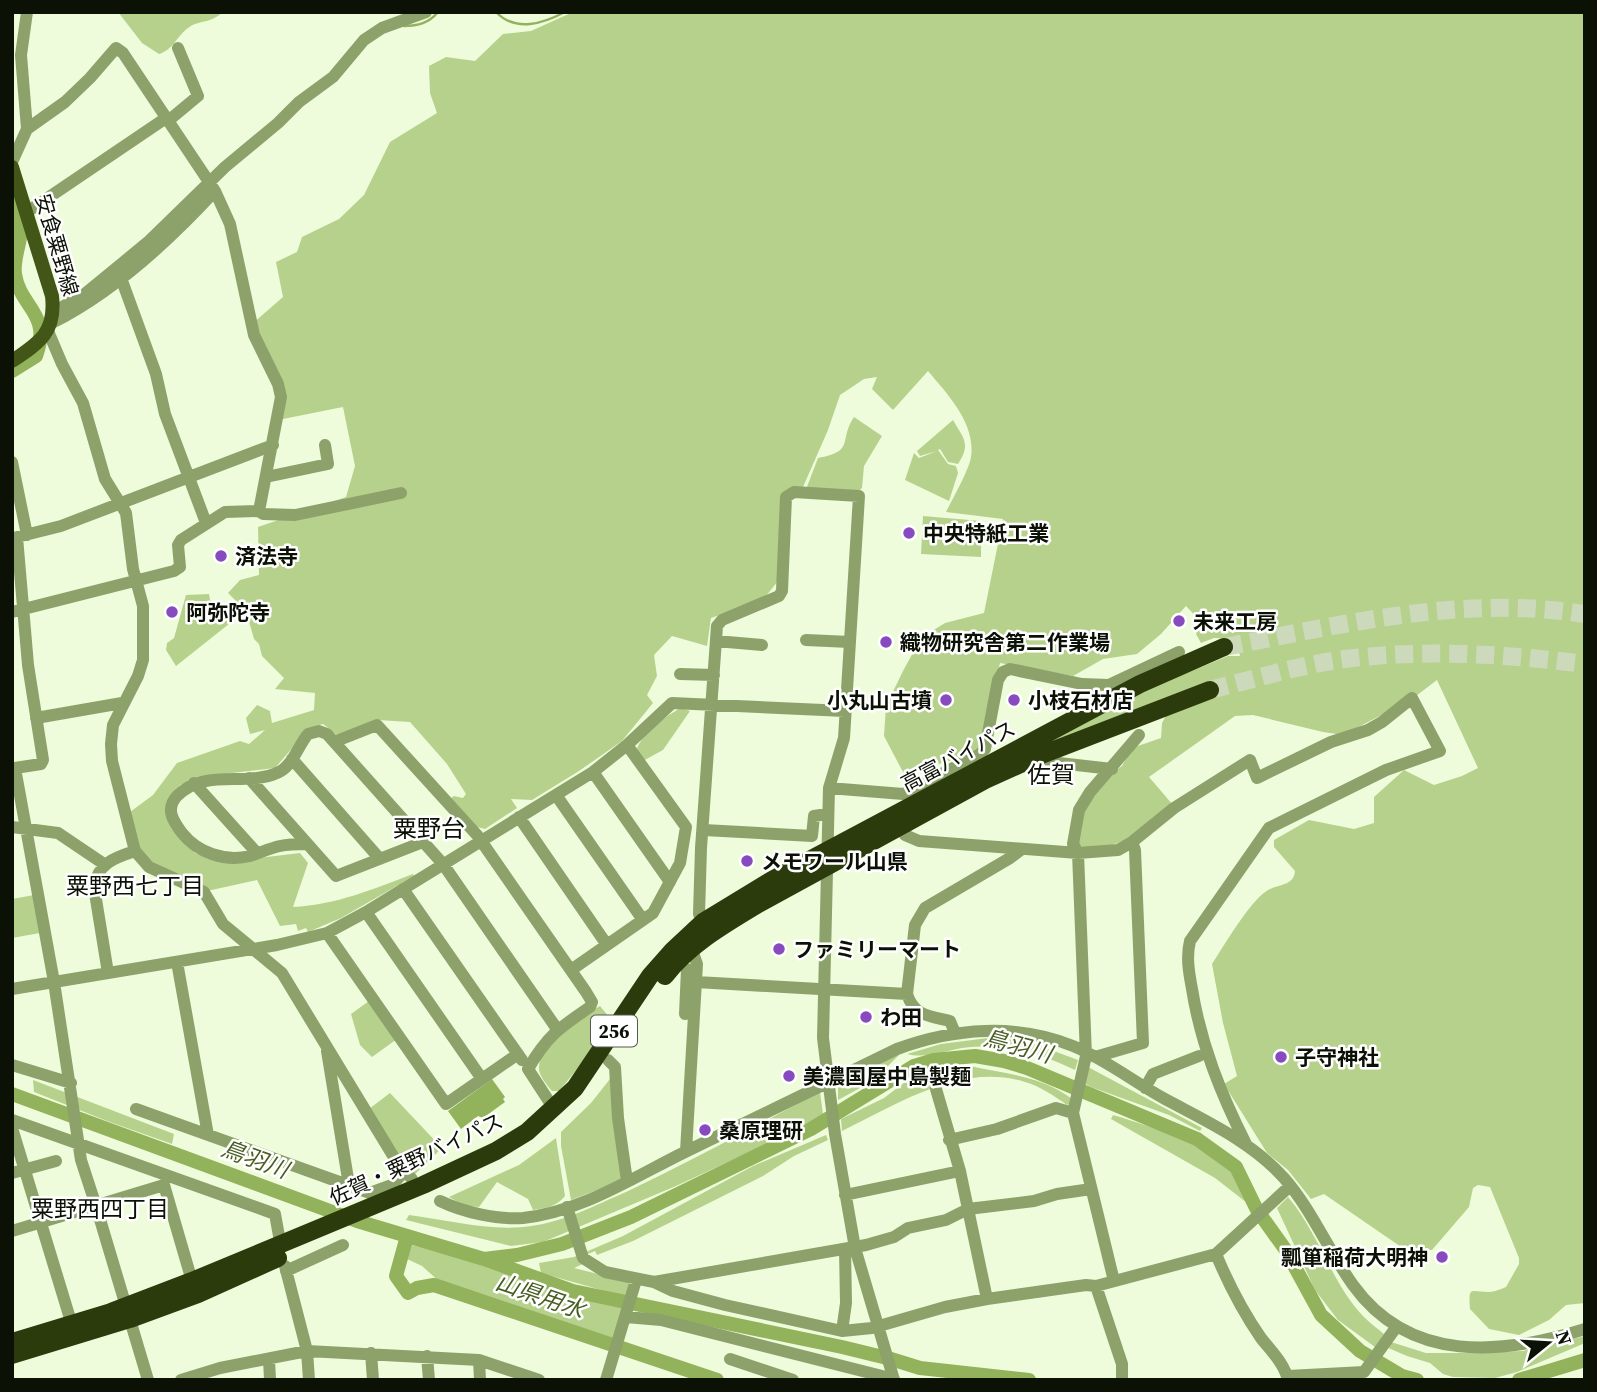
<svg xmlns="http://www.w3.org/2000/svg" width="1597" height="1392" font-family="'Source Serif 4','Noto Sans JP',serif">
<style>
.green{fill:#b6d18c}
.water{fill:#92b25b}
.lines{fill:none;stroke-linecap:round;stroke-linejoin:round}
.stream{stroke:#92b25b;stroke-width:2.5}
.river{stroke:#92b25b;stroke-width:14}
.highway-tunnel{stroke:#ccd9bb;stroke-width:18;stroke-dasharray:18 9;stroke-linecap:butt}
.minor{stroke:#8da26b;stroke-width:12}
.major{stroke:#425717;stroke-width:14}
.highway{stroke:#2c3b0b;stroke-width:18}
.poi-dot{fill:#884abf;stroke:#fff;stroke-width:2.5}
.labels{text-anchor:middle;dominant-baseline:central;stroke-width:5;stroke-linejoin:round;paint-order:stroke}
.shield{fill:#fff;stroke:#555851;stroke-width:2}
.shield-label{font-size:19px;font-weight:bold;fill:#0c1106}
.street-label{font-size:21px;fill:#0c1106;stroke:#fff}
.poi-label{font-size:21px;font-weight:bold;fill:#0c1106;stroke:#fff;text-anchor:start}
.neighbourhood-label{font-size:23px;fill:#0c1106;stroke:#fff}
.water-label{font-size:23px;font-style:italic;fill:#495e21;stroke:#fff}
.quarter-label{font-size:24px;fill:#0c1106;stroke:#fff}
</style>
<rect width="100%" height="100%" fill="#eefcdb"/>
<!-- green -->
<path class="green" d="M118,12H223C210,24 198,20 188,28C177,36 173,50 159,54L142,43Z
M573,12H1585V1303L1566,1305L1549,1320L1519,1335L1489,1329L1470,1309C1468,1285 1471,1292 1489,1292C1494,1292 1501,1289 1506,1287L1519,1264V1258L1490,1187L1478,1185L1473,1188L1469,1207L1432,1250L1407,1251L1324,1194L1311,1199L1288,1170L1267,1153L1224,1084L1237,1076L1223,1023L1212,964C1224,946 1252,897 1270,889C1281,884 1294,885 1295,871L1274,847V840L1309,820L1354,829L1374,823V797L1404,770L1434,785L1462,776L1478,768L1437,680L1412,699L1343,735L1323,732L1253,715L1235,716L1149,777L1173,805C1147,823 1112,860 1077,845L1080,826L1087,803L1105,778L1122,766L1132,748L1161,738L1162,723L1167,714L1022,753L1165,678L1192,671L1228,656H1240L1236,639L1214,638L1201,643L1196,634L1201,622L1186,606L1161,634L1137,654L1103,659L1073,676L1000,663L980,748L956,759L904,774L884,736L886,706L903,671L921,638L945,623L984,613L1003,519L946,512C953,498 969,470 971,457C976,423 947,394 928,371L893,410L872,389L877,377L864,379L840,395L828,430L803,487L788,492L778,581L762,601L711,618L707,646L672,636L654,655L657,676L647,695L653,703L622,741L579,771L532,800L511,799L517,808L485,829L477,827L451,798L454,796L463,798L466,794L447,764L410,722L378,720L337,735L323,724L304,730L294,746L275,768L214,775L180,785L166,802L172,829L195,853L224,862L300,853L308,863L293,907C336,905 373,889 413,874L414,876L341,918L308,932L306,928L298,931L296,924L280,926L257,880L207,891L153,864L140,852L130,812L153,795L177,763L240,741L249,744L265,730L250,734L246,718L257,705L270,711L272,723L314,710L315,693L275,689L284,678L262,656L259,644L254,639L246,611L228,593L240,580L259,575L258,527L346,497L355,466L343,407L283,419L282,390L252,324L283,297L276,262L297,252L302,237L339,219L364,195L390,142L437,113L430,93L429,66L446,57L475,61L503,34L531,31Z
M12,186C16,197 22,208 23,219C25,241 9,266 19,286L14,289Z
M854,417L882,436L864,466L862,488L857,492H805L818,458C856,451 838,441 854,417Z
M953,420C964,439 971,444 958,464L948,462L940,449L938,450L948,464L956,466L958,473L949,501L905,480L914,453L919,458L937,451L920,456L917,451Z
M923,516L981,521V557L921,554Z
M209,594L210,600L235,608L239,616L176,666L166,650L167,643L174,638L186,595Z
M681,708L690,711L663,750L643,761L636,751C642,733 665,716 681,708Z
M34,895L40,933L12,938V899Z
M369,1001L397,1039L372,1057L360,1045L351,1014Z
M600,1006L609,1017L582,1063L559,1091H552C547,1085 538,1075 539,1067C541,1037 578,1019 600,1006Z
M988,1038L1027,1041L1078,1060L1075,1070C1034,1051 1009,1043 962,1048C944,1051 925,1059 907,1054L941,1044Z
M900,1054L873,1081L838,1100V1082Z
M970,1066C1005,1074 1043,1076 1072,1099L1071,1103L1067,1105C1054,1096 1040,1086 1025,1082C961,1062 896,1105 842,1131L841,1119L884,1098L917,1073L942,1068Z
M1088,1067L1202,1128L1200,1131L1169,1115L1091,1087L1084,1083Z
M610,1079L623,1180L571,1200L561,1146V1132L591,1103Z
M33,1080L174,1134L172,1144L107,1121L34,1092Z
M820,1092L823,1114L810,1124L676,1186L543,1242L511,1246L406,1220L409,1215C448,1220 492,1232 531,1226C563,1222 596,1205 626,1192C692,1161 755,1126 820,1092Z
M390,1093L442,1148L414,1175L408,1169L369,1109Z
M1113,1115C1153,1127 1220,1147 1243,1185C1247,1191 1249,1199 1251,1206L1215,1178L1111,1119Z
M826,1135L828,1140L794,1156L763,1176L633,1241L597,1255L595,1251L581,1257L583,1264L574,1268L630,1282L626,1297L541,1273L539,1263L574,1257L623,1236L753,1166Z
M556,1138L565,1196C556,1207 546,1208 533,1210L528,1199L497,1182L479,1207L465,1206L449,1197L519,1165Z
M1288,1197C1319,1233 1331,1283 1364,1317C1370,1323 1378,1329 1384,1334L1375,1347L1338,1320L1315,1290L1277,1208Z
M411,1245L461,1255L625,1304L613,1338L441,1283L422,1266L407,1259Z
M1585,1336V1343L1517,1372L1495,1378L1453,1377L1443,1374L1430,1363L1407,1356L1386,1347L1391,1342L1426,1353H1465L1523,1351Z"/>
<!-- water -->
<path class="water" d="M492,1079L505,1097L503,1099L505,1102L483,1118L478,1116L461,1129L448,1111Z"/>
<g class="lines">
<!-- stream -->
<path class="stream" d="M496,12C516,33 544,23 565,12
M404,26C418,26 429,23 438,12"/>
<!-- river -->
<path class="river" d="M12,371L36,356C52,313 20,308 15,274C13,260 20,245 21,231C22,220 18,209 15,199
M12,1094L357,1221L484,1259L573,1291L842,1347L891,1359L920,1368L1029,1380
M407,1236L396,1276L408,1293L417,1288L434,1285L717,1380
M484,1259L517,1255L562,1244L631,1217L811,1129L914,1066L934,1060L975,1056L1004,1061L1027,1068L1197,1139L1236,1167L1257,1210L1285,1249L1321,1315L1360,1351L1402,1376L1417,1380
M1519,1380L1585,1360"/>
<!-- highway-tunnel -->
<path class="highway-tunnel" d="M1224,647C1345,624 1461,595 1585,614
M1210,690C1255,679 1299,665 1345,659C1425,649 1505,654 1585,664"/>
<!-- minor -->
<path class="minor" d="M27,12L21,55L27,129
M168,121L198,96L178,48
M12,162L27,129L65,102L90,78L116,48L123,53L215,191L230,224L254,335L278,384L281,397L259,511
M27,212L166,118
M121,278L156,374L165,414L206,523
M54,312L86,293L148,242L225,167L278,123L299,102L333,77L364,40L382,28L426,12
M52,323C114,292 168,242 215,191
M48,331L62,364L83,403L105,479L126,513L133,569L143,606V660L138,676L113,725L111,744L112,761L135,851L149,867L204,892L223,924L282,973L398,1164L412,1179
M12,462L27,535
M266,477L328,464L325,445
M12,612L174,571L180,567L178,545L181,540L225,512L259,511L263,514L295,515L401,493
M806,640L850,642
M716,641L762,645
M680,674L714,675
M36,718L122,703
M334,742L377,725L477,835L586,992L592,1002L590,1007C559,1028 547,1036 528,1069L554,1109
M292,759L380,859
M1050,762L1112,769
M593,772L670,882
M249,778L336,876L423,842
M194,783L257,853
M829,788L903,794L980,754L985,749L998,680L1003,672L1010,669L1082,684L1109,685L1179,652
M556,795L643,920
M519,817L607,945
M12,827L58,833L104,864
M901,828L905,835L919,841L1078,853L1118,850L1132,842L1174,808L1250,760L1257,778L1331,742L1368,730L1382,722L1412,698L1440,751L1386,770L1269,828L1190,941C1186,957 1189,973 1192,989C1201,1045 1221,1094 1246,1144
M704,830L812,836L814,816L827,814
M307,844C298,844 289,844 280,846C270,848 260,853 250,856C225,862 198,853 182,833C173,821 165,809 177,796C206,767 246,788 279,772C293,765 298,746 308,734L319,731L327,734L443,864L557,1029
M403,889L522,1060
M366,912L482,1079
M703,922L699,914L701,848L717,626L722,620L779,596L782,591L786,497L794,492L859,496L844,738L829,788L823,1038L835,1134L855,1248L894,1380
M327,933L446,1104L518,1054
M177,962L208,1135
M571,970L653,913L680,863L686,827L627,745
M108,973L94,887C98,863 114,858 135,851
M696,982L907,994
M12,989L277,945L327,933L366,912L593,772L627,745L672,703L845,711
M685,1014L687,969
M955,1033L950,1021C929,1016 914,1016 907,994L915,925L925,908L1010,858L1022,849
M327,1051L349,1185
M1095,1057L1143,1043L1135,850L1132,842
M608,1060L615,1067L618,1118L627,1181
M12,1065L71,1083
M1145,1088L1153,1074L1199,1056
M936,1089L960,1171L987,1299
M136,1109L370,1193L392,1185L404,1172
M12,1120L275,1214L279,1236
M12,1128L72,1325
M949,1140L997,1129L1056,1108L1073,1113
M686,1151L697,964L692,950
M12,1173L56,1161
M845,1195L960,1171
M440,1201C463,1212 497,1220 523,1218C581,1212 634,1177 685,1152C756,1117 827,1083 897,1049C954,1028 1016,1023 1073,1046C1105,1059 1134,1082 1165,1099C1206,1121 1252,1142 1284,1178C1312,1210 1328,1250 1353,1285C1410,1364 1502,1355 1585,1329
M567,1207L583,1258L605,1272L654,1282L673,1291L725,1305L842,1331L872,1328L945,1307L987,1299L1086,1285L1096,1286L1216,1254L1290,1186
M12,1231L164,1185L192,1281
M1216,1254C1228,1283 1243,1312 1261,1338C1271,1351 1284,1363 1288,1380
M285,1266L307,1351L309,1380
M286,1271L343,1245
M1114,1281L1073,1113L1086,1056L1078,853L1073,844L1079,810L1090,792L1139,735
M654,1282L866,1245L894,1237L908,1228L946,1220L968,1209L1034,1201L1057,1194L1091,1189
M1096,1286L1122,1364V1380
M626,1317L661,1320L894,1379
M842,1331L846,1303L845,1249
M371,1353L373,1380
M427,1356L429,1380
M269,1359L270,1380
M730,1359L793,1380
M479,1360L480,1380
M1288,1376L1364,1372L1397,1326
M148,1380L96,1206L81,1160L54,982L15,768L41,764L43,760L28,665L17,537L61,526L273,445
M181,1380L220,1368L307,1351L479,1360L539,1380
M606,1380L636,1280"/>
<!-- major -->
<path class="major" d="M12,167L52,296C56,331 41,342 12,361"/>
<!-- highway -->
<path class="highway" d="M665,976C688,945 727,923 760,903L985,780L1036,757L1210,690
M12,1342L111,1312L192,1281L423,1185L496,1151L527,1132L575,1088L650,976L673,950L703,922L772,880L1140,684L1224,647
M12,1355L130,1319L198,1294L278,1258"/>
</g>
<!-- markers -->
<g class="poi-dot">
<circle cx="909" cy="533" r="7"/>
<circle cx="221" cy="556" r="7"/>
<circle cx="172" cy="612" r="7"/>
<circle cx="1179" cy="621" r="7"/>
<circle cx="886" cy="642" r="7"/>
<circle cx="946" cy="700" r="7"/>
<circle cx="1014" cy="700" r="7"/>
<circle cx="747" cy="861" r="7"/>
<circle cx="779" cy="949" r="7"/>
<circle cx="866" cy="1017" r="7"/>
<circle cx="1281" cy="1057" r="7"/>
<circle cx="789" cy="1076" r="7"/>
<circle cx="705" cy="1130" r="7"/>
<circle cx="1442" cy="1257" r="7"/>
</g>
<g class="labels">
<!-- shield labels -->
<rect class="shield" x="591" y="1015.5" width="46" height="31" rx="5"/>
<g class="shield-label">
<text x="614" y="1031">256</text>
</g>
<!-- street labels -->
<g class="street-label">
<text transform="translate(57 245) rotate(74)">安食粟野線</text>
<text transform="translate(958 756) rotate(-28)">高富バイパス</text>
<text transform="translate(416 1159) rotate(-25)">佐賀・粟野バイパス</text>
</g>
<!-- poi labels -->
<g class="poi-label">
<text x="923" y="533">中央特紙工業</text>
<text x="235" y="556">済法寺</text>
<text x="186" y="612">阿弥陀寺</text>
<text x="1193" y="621">未来工房</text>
<text x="900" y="642">織物研究舎第二作業場</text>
<text x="932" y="700" text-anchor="end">小丸山古墳</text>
<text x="1028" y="700">小枝石材店</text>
<text x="761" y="861">メモワール山県</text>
<text x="793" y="949">ファミリーマート</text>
<text x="880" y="1017">わ田</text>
<text x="1295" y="1057">子守神社</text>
<text x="803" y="1076">美濃国屋中島製麺</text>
<text x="719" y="1130">桑原理研</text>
<text x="1428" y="1257" text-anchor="end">瓢箪稲荷大明神</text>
</g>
<!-- neighbourhood labels -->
<g class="neighbourhood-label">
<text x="135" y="886">粟野西七丁目</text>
<text x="100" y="1209">粟野西四丁目</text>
</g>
<!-- water labels -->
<g class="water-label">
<text transform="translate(1018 1046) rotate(15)">鳥羽川</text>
<text transform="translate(255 1159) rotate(20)">鳥羽川</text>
<text transform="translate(540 1296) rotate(19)">山県用水</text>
</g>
<!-- quarter labels -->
<g class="quarter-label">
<text x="1051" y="774">佐賀</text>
<text x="429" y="828">粟野台</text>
</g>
</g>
<!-- border -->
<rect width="1597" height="1392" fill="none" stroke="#0c1106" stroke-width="28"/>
<!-- north arrow -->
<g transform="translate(1548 1343) rotate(72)" stroke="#ffffff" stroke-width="5" paint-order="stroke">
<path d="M0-5L12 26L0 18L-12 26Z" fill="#0c1106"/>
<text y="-10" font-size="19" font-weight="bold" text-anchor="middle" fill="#0c1106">N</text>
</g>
</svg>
